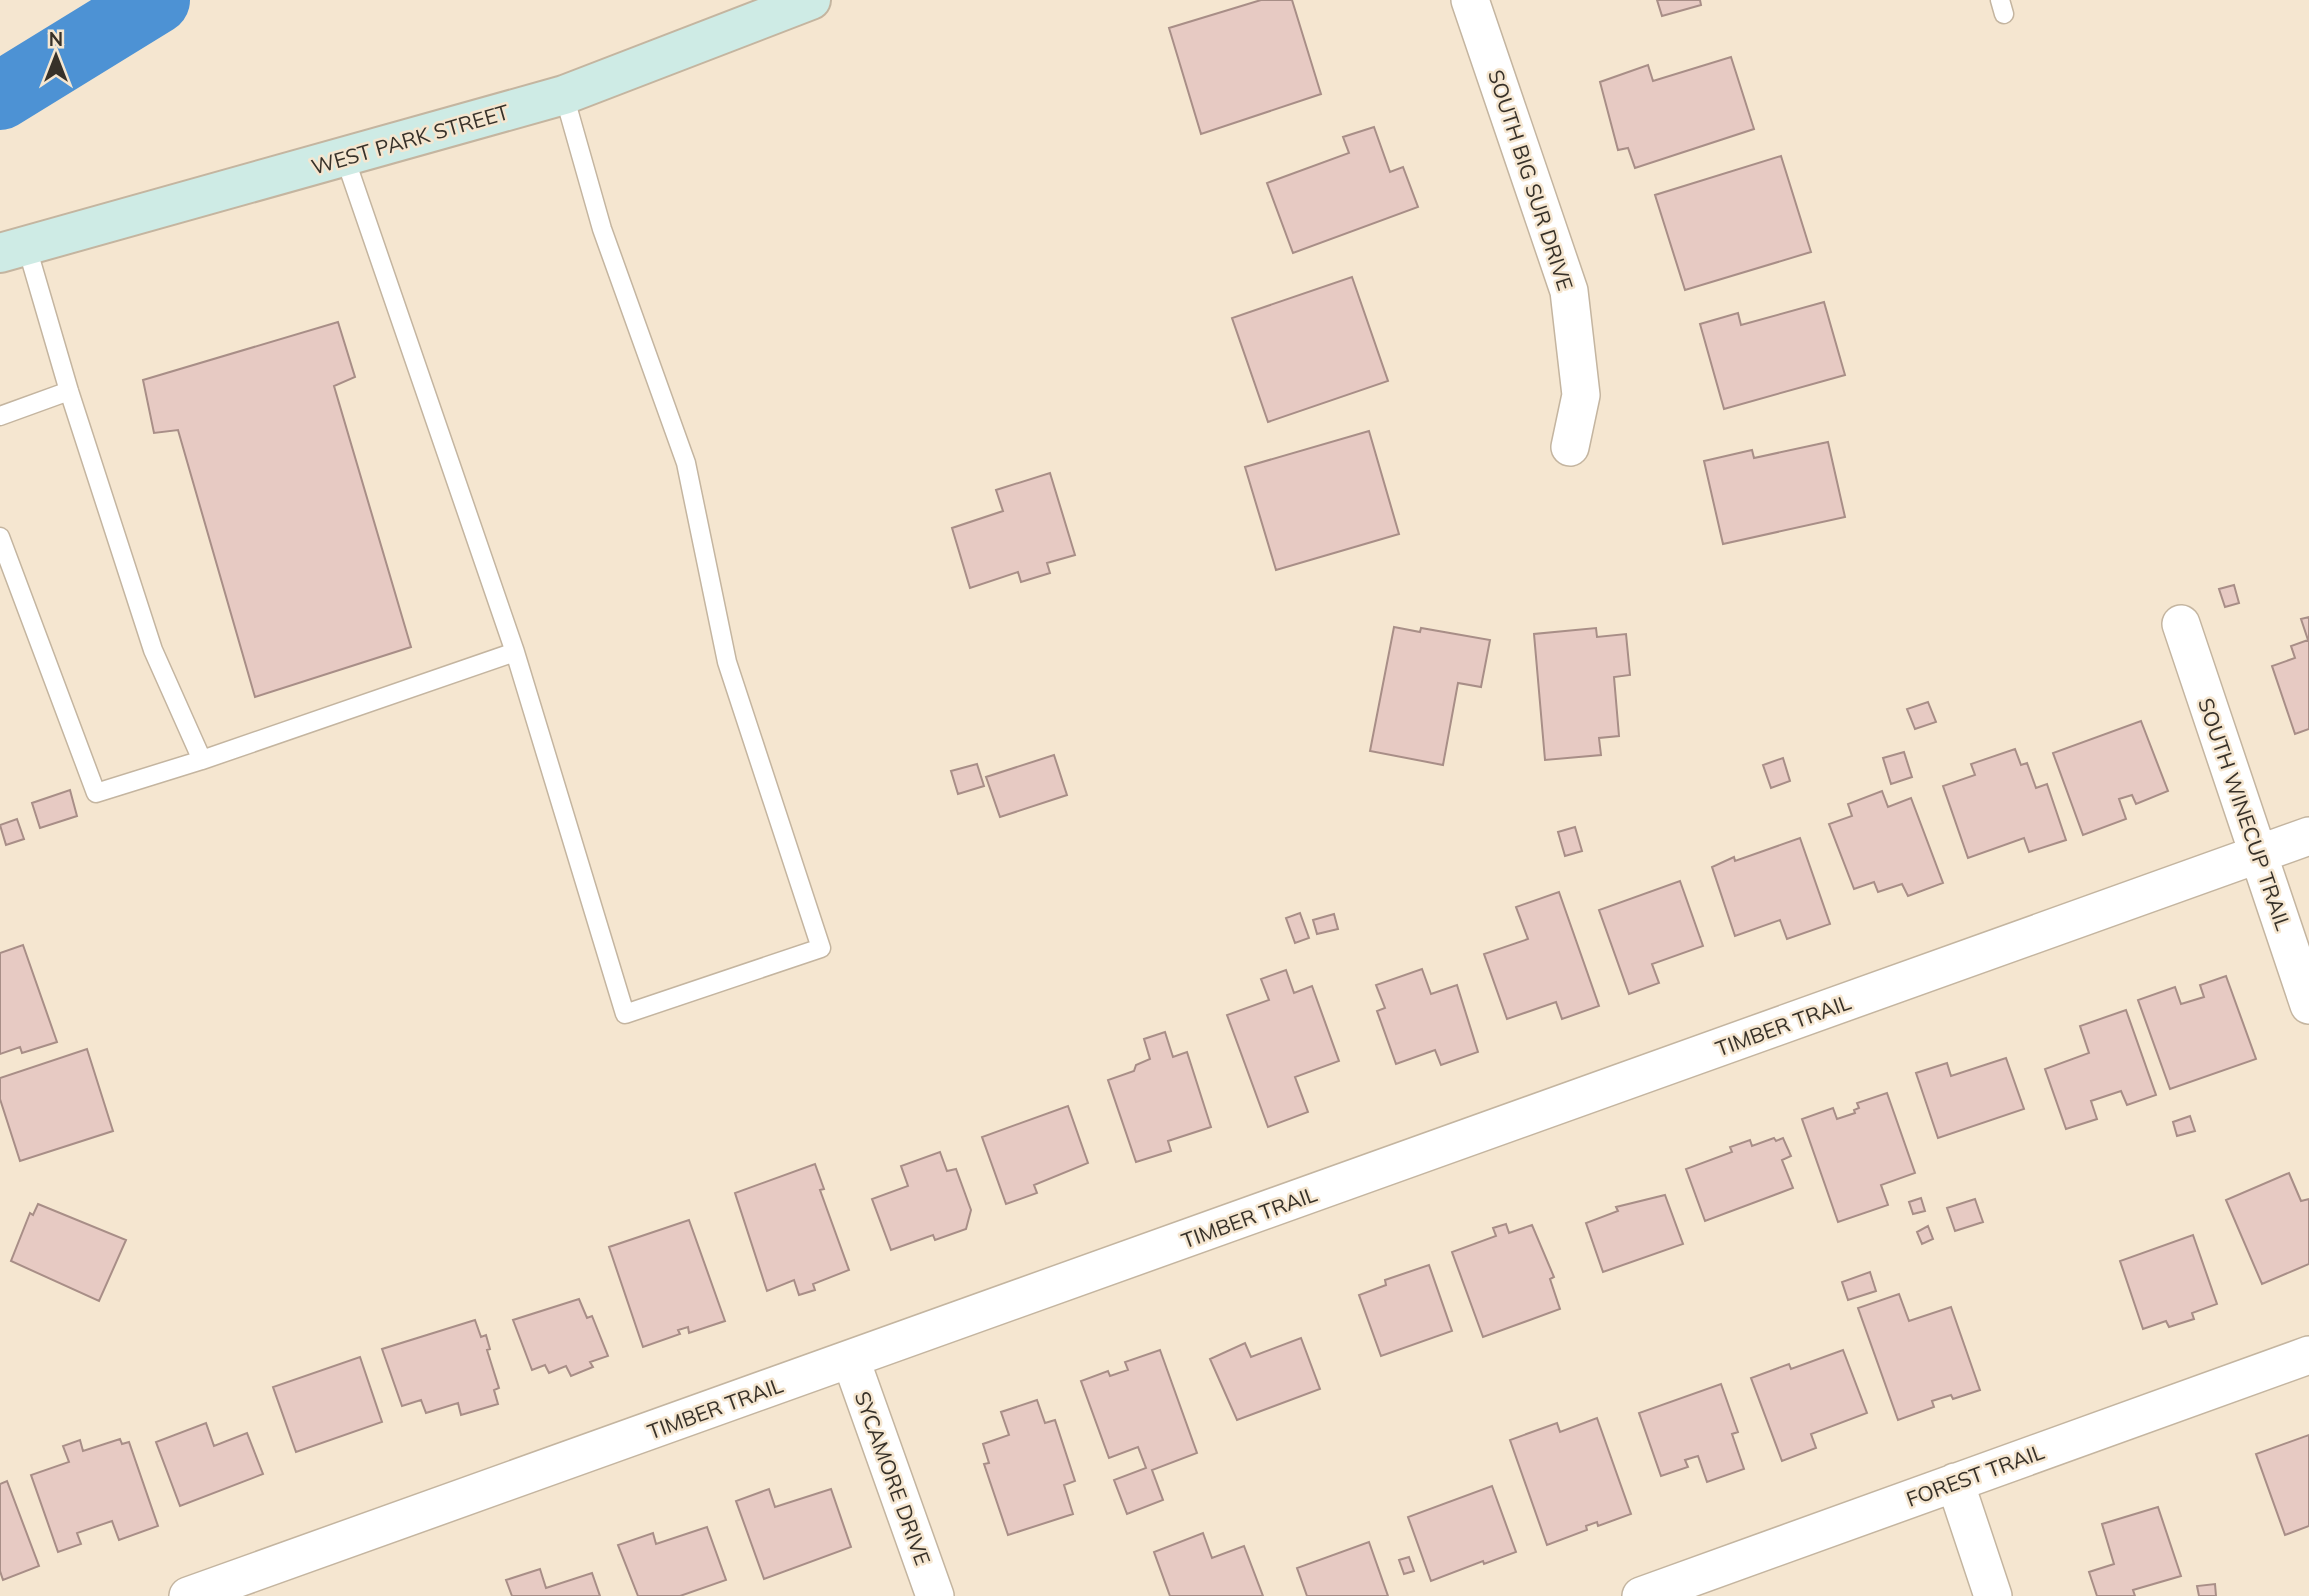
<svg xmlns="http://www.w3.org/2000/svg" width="2309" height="1596" font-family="Mulish,sans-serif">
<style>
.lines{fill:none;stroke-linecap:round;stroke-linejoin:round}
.river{stroke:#4d92d4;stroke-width:68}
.building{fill:#e7cac3;stroke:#a88e87;stroke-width:2}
.lane-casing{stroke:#c4b5a0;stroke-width:21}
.street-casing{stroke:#c4b5a0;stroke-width:40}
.secondary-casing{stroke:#c4b5a0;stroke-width:42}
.lane{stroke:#fff;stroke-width:18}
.street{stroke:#fff;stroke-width:37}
.secondary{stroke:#ceebe5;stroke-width:38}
.labels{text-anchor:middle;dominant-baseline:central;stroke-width:5;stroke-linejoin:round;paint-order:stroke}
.street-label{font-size:21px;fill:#373129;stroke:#f5e6d0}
</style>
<rect width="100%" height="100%" fill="#f5e6d0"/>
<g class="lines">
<!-- river -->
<path class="river" d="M0,96L156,0"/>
</g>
<!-- building -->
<path class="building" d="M1261,0H1292L1321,94L1201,134L1169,28Z
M1657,0H1700L1701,5L1662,16Z
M1731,57L1754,129L1635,168L1628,148L1618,150L1600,82L1648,65L1653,81Z
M1374,127L1390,172L1403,167L1418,207L1293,253L1267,183L1349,153L1343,137Z
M1781,156L1811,252L1685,290L1655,195Z
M1352,277L1388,381L1268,422L1232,318Z
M1824,302L1845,375L1724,409L1700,324L1738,313L1741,325Z
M338,322L355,377L334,386L411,647L255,697L178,430L154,433L143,380Z
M1369,431L1399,534L1276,570L1245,467Z
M1828,442L1845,517L1723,544L1704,461L1752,450L1754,458Z
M1050,473L1075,555L1047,563L1050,573L1021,582L1018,572L970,588L952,528L1003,511L996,490Z
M2234,585L2239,603L2225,607L2219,589Z
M2309,617V729L2295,734L2272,666L2295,658L2291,646L2308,640L2301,619Z
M1394,627L1420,632L1421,628L1490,640L1481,687L1458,683L1443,765L1370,751Z
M1596,628L1597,637L1626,634L1630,675L1614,677L1619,736L1599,738L1601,755L1545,760L1534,634Z
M1928,702L1936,722L1915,729L1907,709Z
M2141,721L2168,791L2136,804L2132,795L2119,799L2126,819L2083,835L2053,753Z
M2015,749L2021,765L2027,763L2036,788L2047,784L2066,840L2029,852L2024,838L1968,858L1943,786L1975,775L1971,764Z
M1904,752L1912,777L1891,784L1883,758Z
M1054,755L1067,795L1000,817L986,777Z
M1783,758L1790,781L1771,788L1763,765Z
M977,764L984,786L958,794L951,771Z
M70,790L77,816L40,828L32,803Z
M1882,791L1888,807L1911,798L1943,883L1908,896L1902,884L1878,892L1874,882L1854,889L1829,824L1852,816L1848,804Z
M17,819L24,839L6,845L0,825Z
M1575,827L1582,851L1565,856L1558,832Z
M1800,838L1830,924L1787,939L1780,920L1735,936L1712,867L1734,857L1735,861Z
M1680,881L1703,946L1652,964L1659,983L1629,994L1599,910Z
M1559,892L1599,1006L1562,1019L1556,1002L1507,1019L1484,954L1528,939L1516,907Z
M1300,913L1309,938L1295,943L1286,918Z
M1334,914L1338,929L1317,934L1313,920Z
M23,945L57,1042L22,1053L20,1047L0,1054V953Z
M1422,969L1431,994L1457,985L1478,1052L1441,1065L1435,1050L1396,1064L1377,1011L1385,1008L1376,985Z
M1286,970L1294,993L1312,986L1339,1061L1295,1077L1308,1112L1268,1127L1227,1015L1269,1000L1261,979Z
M2226,976L2256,1059L2170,1089L2138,1000L2175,987L2181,1004L2204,997L2200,985Z
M2126,1010L2156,1095L2127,1105L2121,1091L2091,1101L2097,1119L2066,1129L2045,1069L2089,1053L2080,1026Z
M1165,1032L1173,1057L1187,1052L1211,1127L1168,1141L1171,1151L1136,1162L1108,1080L1134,1071L1136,1065L1150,1059L1144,1039Z
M87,1049L113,1131L20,1161L0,1099V1078Z
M2006,1058L2024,1109L1938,1138L1916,1073L1947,1063L1951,1076Z
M1887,1093L1915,1173L1881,1185L1888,1205L1838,1222L1802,1119L1833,1108L1837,1119L1855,1113L1854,1110L1859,1108L1857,1103Z
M1068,1106L1088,1163L1034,1185L1037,1193L1006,1204L982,1137Z
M2190,1116L2195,1131L2177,1136L2173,1122Z
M1774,1138L1776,1141L1783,1138L1791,1156L1782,1160L1793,1188L1705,1221L1686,1169L1732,1152L1730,1147L1750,1140L1752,1146Z
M940,1152L947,1171L956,1169L971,1210L966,1229L935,1240L933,1235L891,1250L872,1199L908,1186L901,1166Z
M815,1164L824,1189L820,1190L849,1270L813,1284L815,1290L799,1295L794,1280L767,1291L735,1193Z
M2289,1173L2301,1201L2309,1199V1264L2262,1284L2226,1200Z
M1665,1195L1683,1244L1603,1272L1586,1223L1618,1211L1616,1207Z
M1921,1198L1925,1211L1913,1214L1909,1202Z
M1975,1199L1983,1222L1955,1231L1947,1208Z
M38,1204L126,1240L99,1301L11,1261L30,1213L33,1215Z
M689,1220L725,1321L689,1333L688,1327L678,1330L680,1334L643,1347L609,1247Z
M1506,1224L1509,1233L1532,1225L1554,1277L1550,1279L1560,1309L1483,1337L1452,1252L1496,1236L1493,1228Z
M1928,1226L1933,1239L1922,1244L1917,1232Z
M2193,1235L2217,1304L2192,1313L2194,1319L2169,1327L2166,1321L2143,1329L2120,1261Z
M1429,1265L1452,1331L1381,1356L1359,1295L1386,1285L1385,1280Z
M1870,1272L1876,1291L1848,1300L1842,1282Z
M1899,1294L1909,1321L1951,1307L1980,1390L1953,1399L1951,1395L1932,1401L1934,1407L1898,1420L1858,1308Z
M579,1299L587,1318L592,1316L608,1356L590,1362L593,1367L571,1376L566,1366L549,1373L545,1365L532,1370L513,1320Z
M475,1320L481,1337L486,1335L490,1349L487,1350L499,1388L494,1390L498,1404L461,1415L458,1403L426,1413L421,1400L402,1406L382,1349Z
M1301,1338L1320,1389L1237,1420L1210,1359L1245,1343L1251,1357Z
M1160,1350L1197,1453L1152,1470L1163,1500L1127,1514L1114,1480L1146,1468L1138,1447L1109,1458L1081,1381L1108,1371L1110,1376L1128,1370L1125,1362Z
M1843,1350L1867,1413L1811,1434L1816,1448L1782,1461L1751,1378L1789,1364L1791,1369Z
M360,1357L382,1422L296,1452L273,1387Z
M1721,1384L1738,1432L1732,1434L1744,1469L1707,1482L1698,1456L1685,1460L1688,1467L1661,1476L1639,1413Z
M1037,1400L1045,1423L1055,1420L1075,1481L1064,1485L1073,1514L1008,1535L984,1464L989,1463L983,1444L1009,1435L1001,1412Z
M1597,1418L1631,1514L1598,1526L1597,1522L1586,1526L1587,1530L1547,1545L1510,1440L1557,1423L1560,1432Z
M206,1423L214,1446L247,1433L263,1474L180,1506L156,1442Z
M2309,1435V1526L2285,1535L2256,1454Z
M120,1439L122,1444L129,1442L158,1526L119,1540L112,1521L77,1533L81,1544L58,1552L31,1475L69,1462L63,1446L80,1440L83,1451Z
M7,1481L39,1566L3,1580L0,1571V1484Z
M1492,1486L1516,1552L1484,1564L1483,1561L1431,1581L1408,1517Z
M769,1489L775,1507L831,1489L851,1547L764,1579L736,1501Z
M2158,1507L2181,1576L2133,1590L2135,1596H2097L2089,1572L2114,1564L2102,1524Z
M707,1527L726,1580L680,1596H638L618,1545L653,1533L656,1544Z
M1203,1533L1212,1558L1244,1546L1263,1596H1170L1154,1552Z
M1369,1542L1388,1596H1307L1297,1568Z
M1409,1557L1414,1571L1404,1574L1399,1560Z
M540,1569L546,1588L592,1573L600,1596H512L506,1580Z
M2215,1584L2216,1596H2199L2197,1586Z"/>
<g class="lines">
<defs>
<path id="lane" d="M2000,0L2004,14
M26,244L69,391L153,650L202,760L515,652L345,158
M0,416L69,391
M0,537L96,793L202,760
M515,652L625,1014L821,948L727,662L686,463L602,229L564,95"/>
<path id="street" d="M1470,0L1569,291L1581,395L1570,447
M2181,624L2309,1005
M851,1360L935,1596
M1955,1482L1993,1596
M188,1596L2309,836
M1641,1596L2309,1355"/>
<path id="secondary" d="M0,253L564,95L811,0"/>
</defs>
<!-- lane casing -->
<use href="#lane" class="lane-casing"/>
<!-- street casing -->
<use href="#street" class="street-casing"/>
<!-- secondary casing -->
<use href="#secondary" class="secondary-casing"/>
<!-- lane -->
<use href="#lane" class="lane"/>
<!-- street -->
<use href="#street" class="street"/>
<!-- secondary -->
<use href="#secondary" class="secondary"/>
</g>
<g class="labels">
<!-- street labels -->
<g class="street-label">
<text transform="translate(410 139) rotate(-16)">WEST PARK STREET</text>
<text transform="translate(1531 180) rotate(72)">SOUTH BIG SUR DRIVE</text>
<text transform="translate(2245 814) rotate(71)">SOUTH WINECUP TRAIL</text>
<text transform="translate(1783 1025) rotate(-20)">TIMBER TRAIL</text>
<text transform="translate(1249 1217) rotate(-20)">TIMBER TRAIL</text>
<text transform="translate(715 1408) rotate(-20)">TIMBER TRAIL</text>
<text transform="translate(1975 1475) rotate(-20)">FOREST TRAIL</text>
<text transform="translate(893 1478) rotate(70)">SYCAMORE DRIVE</text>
</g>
</g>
<!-- north arrow -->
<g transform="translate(56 56)" stroke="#f5e6d0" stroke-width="5" paint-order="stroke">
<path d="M0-5L12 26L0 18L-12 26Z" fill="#373129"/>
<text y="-10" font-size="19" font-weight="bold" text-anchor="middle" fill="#373129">N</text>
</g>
</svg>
